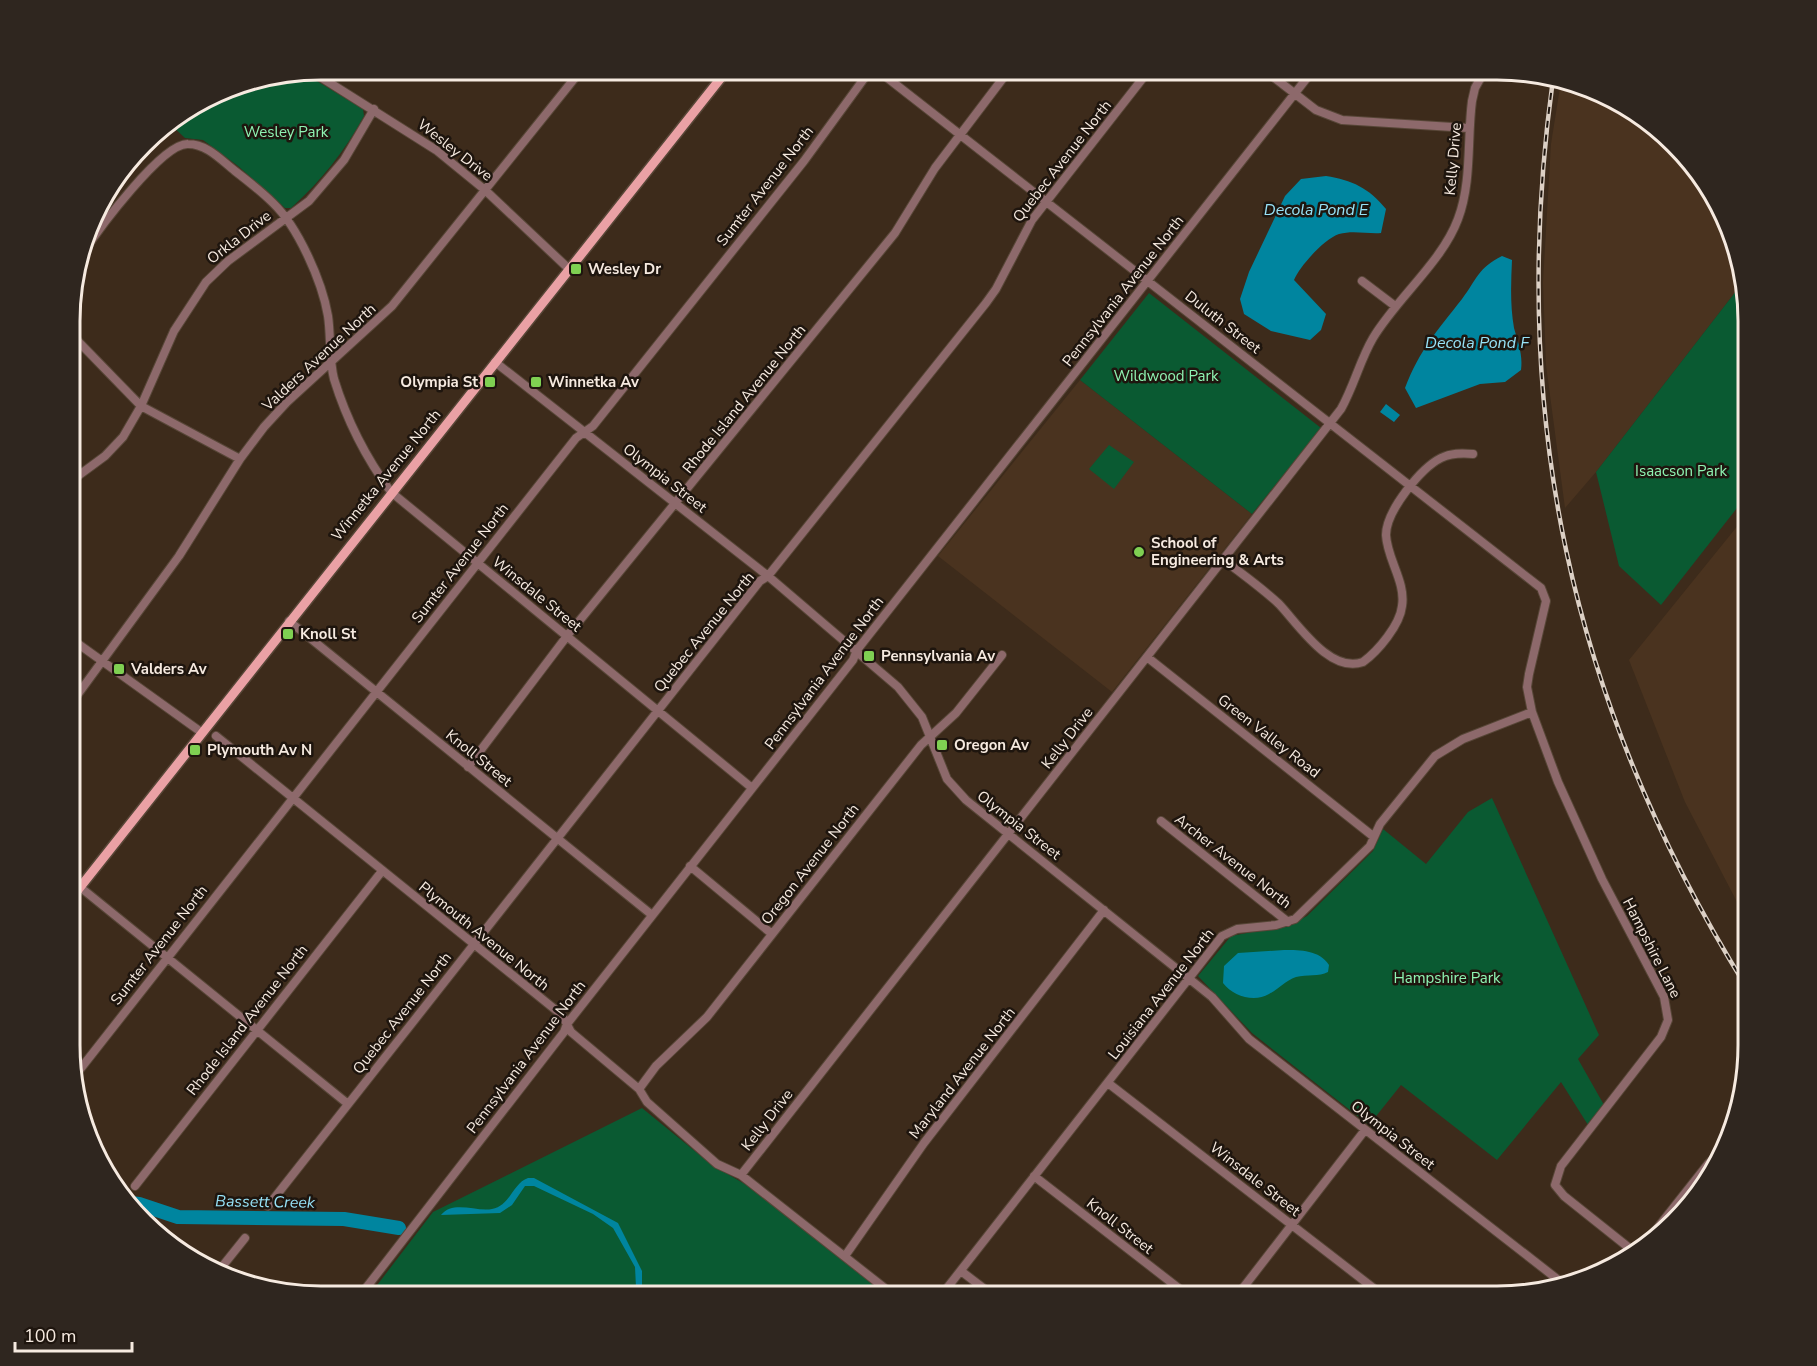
<svg xmlns="http://www.w3.org/2000/svg" width="1817" height="1366" font-family="'Nunito Sans',sans-serif">
<style>
.built{fill:#4a331f}
.green{fill:#0a5a32}
.water{fill:#00859f}
.lines{fill:none;stroke-linecap:round;stroke-linejoin:round}
.river{stroke:#00859f;stroke-width:14}
.minor-casing{stroke:#574637;stroke-width:10}
.major-casing{stroke:#574637;stroke-width:12}
.minor{stroke:#8d696b;stroke-width:8}
.major{stroke:#eaa1a5;stroke-width:9}
.rail-casing{stroke:#dcd0c5;stroke-width:4.5}
.rail{stroke:#1e150e;stroke-width:2;stroke-dasharray:7;stroke-linecap:butt}
.poi-dot{fill:#7fd052;stroke:#1e150e;stroke-width:2}
.labels{text-anchor:middle;dominant-baseline:central;stroke-width:5;stroke-linejoin:round;paint-order:stroke}
.park-label{font-size:15px;fill:#8ff4b3;stroke:#1e150e}
.street-label{font-size:15px;fill:#f6eae0;stroke:#1e150e}
.poi-label{font-size:15px;font-weight:bold;fill:#f6eae0;stroke:#1e150e;text-anchor:start}
.water-label{font-size:16px;font-style:italic;fill:#97e2f7;stroke:#1e150e}
.rim{fill:none;stroke:#f6eae0;stroke-width:3}
</style>
<rect width="100%" height="100%" fill="#3d2b1b"/>
<!-- built -->
<path class="built" d="M1561,81L1592,88L1662,131L1722,210L1740,286L1596,472L1565,508L1546,365L1543,282L1551,144Z
M1080,380L1252,514L1112,692L938,556Z
M1748,513V923L1685,802L1629,660Z"/>
<!-- green -->
<path class="green" d="M302,72L363,109L364,116C344,152 322,180 291,208H285L238,166L203,140L185,138L169,123L240,82Z
M1740,286L1748,321V494L1661,605L1619,566L1596,472Z
M1149,293L1321,428L1252,514L1080,380Z
M1109,445L1134,462L1114,489L1089,469Z
M1492,798L1599,1035L1578,1059L1604,1105L1588,1125L1561,1082L1497,1160L1401,1085L1369,1125L1252,1033L1198,976L1231,936L1290,925L1307,916L1373,851L1383,829L1426,864L1468,812Z
M642,1108L712,1165L755,1190L889,1297H368L433,1212Z"/>
<!-- water -->
<path class="water" d="M1326,176C1352,180 1369,188 1386,209L1381,233C1367,234 1353,230 1339,234C1324,239 1300,266 1294,280L1326,314L1321,330L1310,340L1271,331L1244,314L1240,299L1249,272L1285,196L1301,179Z
M1502,256L1512,260C1511,283 1510,305 1514,328C1518,343 1523,354 1521,370L1505,382L1480,384L1416,408L1405,388C1420,349 1437,331 1462,299C1477,279 1478,268 1502,256Z
M1386,404L1400,415L1394,422L1380,412Z
M1284,950C1301,950 1319,950 1329,965L1328,972C1319,977 1307,974 1296,977C1285,981 1279,989 1269,994C1254,1003 1233,996 1223,983L1224,966L1238,953Z
M528,1178H534L618,1223L642,1271V1297H631L636,1287L635,1267L613,1228L593,1214L534,1186H525L512,1205L500,1213L441,1215C453,1200 476,1212 492,1209C510,1206 513,1183 528,1178Z"/>
<g class="lines">
<!-- river -->
<path class="river" d="M131,1203L139,1204L178,1217L344,1219L399,1228"/>
<defs>
<path id="minor" d="M876,69L1541,588L1546,601L1529,674L1527,687L1532,712L1558,782L1602,879L1664,997L1668,1020L1661,1037L1561,1166L1555,1185L1564,1196L1633,1251
M1263,69L1316,110L1342,120L1468,128
M311,71L436,150L485,190L569,269
M83,253C98,230 162,143 188,144C207,144 221,160 235,171C248,181 261,191 273,203C298,227 322,281 328,316C331,336 329,360 334,379C347,421 366,458 391,492L752,788
M1362,281L1395,306
M71,334L141,406L240,459
M495,362L768,576L898,687L922,717L947,779L966,800L1212,997L1249,1039L1561,1282
M71,481L105,456L123,437L141,406L174,331L206,282L228,261L309,201L344,160L374,109
M1224,560C1242,574 1262,588 1279,604C1298,624 1330,674 1363,662C1378,651 1400,625 1402,606C1406,582 1387,559 1386,535C1386,511 1421,468 1441,458C1451,453 1461,453 1473,454
M289,621L652,915
M70,638L201,732
M1147,657L1374,837
M70,705L179,556L240,459L264,427L287,402L392,306L582,69
M216,736L562,1015L571,1032L639,1089L647,1102L717,1164L741,1175L896,1297
M468,767L567,636L895,233L935,168L1010,69
M1161,821L1288,922
M690,866L772,934
M80,887L348,1104
M74,1077L576,438L593,426L804,161L871,69
M1108,1083L1385,1297
M639,1089L656,1066L707,1017L921,745L956,713L1002,655
M741,1175L1341,409C1354,386 1360,360 1373,338C1397,298 1442,262 1458,219C1472,182 1467,139 1472,101L1475,88L1485,70
M1034,1176L1190,1297
M135,1186L382,871
M268,1206L760,581L768,576L986,303L996,289L1032,220L1150,69
M1648,1240L1708,1164L1724,1149
M845,1256L924,1143L1104,910
M961,1271L995,1297
M217,1273L245,1238
M359,1297L564,1032L567,1024L853,660L857,650L1314,69
M940,1297L1222,936L1237,929L1276,925L1295,919L1370,846L1380,824L1435,756L1463,739L1532,712
M1236,1297L1365,1130"/>
<path id="major" d="M70,900L728,69"/>
</defs>
<!-- minor casing -->
<use href="#minor" class="minor-casing"/>
<!-- major casing -->
<use href="#major" class="major-casing"/>
<!-- minor -->
<use href="#minor" class="minor"/>
<!-- major -->
<use href="#major" class="major"/>
<defs>
<path id="rail" d="M1553,79C1507,411 1570,704 1747,988"/>
</defs>
<!-- rail casing -->
<use href="#rail" class="rail-casing"/>
<!-- rail -->
<use href="#rail" class="rail"/>
</g>
<!-- markers -->
<g class="poi-dot">
<rect x="570" y="263" width="12" height="12" rx="3"/>
<rect x="484" y="376" width="12" height="12" rx="3"/>
<rect x="530" y="376" width="12" height="12" rx="3"/>
<circle cx="1139" cy="552" r="6"/>
<rect x="282" y="628" width="12" height="12" rx="3"/>
<rect x="863" y="650" width="12" height="12" rx="3"/>
<rect x="113" y="663" width="12" height="12" rx="3"/>
<rect x="936" y="739" width="12" height="12" rx="3"/>
<rect x="189" y="744" width="12" height="12" rx="3"/>
</g>
<g class="labels">
<!-- park labels -->
<g class="park-label">
<text x="286" y="132">Wesley Park</text>
<text x="1166" y="376">Wildwood Park</text>
<text x="1681" y="471">Isaacson Park</text>
<text x="1447" y="978">Hampshire Park</text>
</g>
<!-- street labels -->
<g class="street-label">
<text transform="translate(455 150) rotate(38)">Wesley Drive</text>
<text transform="translate(1453 159) rotate(-85)">Kelly Drive</text>
<text transform="translate(1062 161) rotate(-52)">Quebec Avenue North</text>
<text transform="translate(765 186) rotate(-52)">Sumter Avenue North</text>
<text transform="translate(239 237) rotate(-38)">Orkla Drive</text>
<text transform="translate(1123 291) rotate(-52)">Pennsylvania Avenue North</text>
<text transform="translate(1223 322) rotate(38)">Duluth Street</text>
<text transform="translate(319 357) rotate(-43)">Valders Avenue North</text>
<text transform="translate(744 399) rotate(-51)">Rhode Island Avenue North</text>
<text transform="translate(386 475) rotate(-51)">Winnetka Avenue North</text>
<text transform="translate(665 478) rotate(38)">Olympia Street</text>
<text transform="translate(460 563) rotate(-52)">Sumter Avenue North</text>
<text transform="translate(537 594) rotate(39)">Winsdale Street</text>
<text transform="translate(704 632) rotate(-51)">Quebec Avenue North</text>
<text transform="translate(824 673) rotate(-53)">Pennsylvania Avenue North</text>
<text transform="translate(1269 736) rotate(38)">Green Valley Road</text>
<text transform="translate(1067 738) rotate(-52)">Kelly Drive</text>
<text transform="translate(479 758) rotate(39)">Knoll Street</text>
<text transform="translate(1019 825) rotate(38)">Olympia Street</text>
<text transform="translate(1233 861) rotate(38)">Archer Avenue North</text>
<text transform="translate(810 864) rotate(-52)">Oregon Avenue North</text>
<text transform="translate(484 936) rotate(39)">Plymouth Avenue North</text>
<text transform="translate(159 945) rotate(-52)">Sumter Avenue North</text>
<text transform="translate(1652 948) rotate(63)">Hampshire Lane</text>
<text transform="translate(1161 994) rotate(-52)">Louisiana Avenue North</text>
<text transform="translate(402 1013) rotate(-52)">Quebec Avenue North</text>
<text transform="translate(247 1020) rotate(-52)">Rhode Island Avenue North</text>
<text transform="translate(526 1057) rotate(-53)">Pennsylvania Avenue North</text>
<text transform="translate(962 1073) rotate(-52)">Maryland Avenue North</text>
<text transform="translate(767 1120) rotate(-52)">Kelly Drive</text>
<text transform="translate(1393 1135) rotate(38)">Olympia Street</text>
<text transform="translate(1255 1179) rotate(38)">Winsdale Street</text>
<text transform="translate(1120 1226) rotate(38)">Knoll Street</text>
</g>
<!-- poi labels -->
<g class="poi-label">
<text x="588" y="269">Wesley Dr</text>
<text x="478" y="382" text-anchor="end">Olympia St</text>
<text x="548" y="382">Winnetka Av</text>
<text x="1151" y="543">School of<tspan x="1151" dy="17">Engineering &amp; Arts</tspan></text>
<text x="300" y="634">Knoll St</text>
<text x="881" y="656">Pennsylvania Av</text>
<text x="131" y="669">Valders Av</text>
<text x="954" y="745">Oregon Av</text>
<text x="207" y="750">Plymouth Av N</text>
</g>
<!-- water labels -->
<g class="water-label">
<text x="1316" y="210">Decola Pond E</text>
<text x="1477" y="343">Decola Pond F</text>
<text transform="translate(265 1202) rotate(1)">Bassett Creek</text>
</g>
</g>
<!-- crop -->
<path d="M0 0H1817V1366H0ZM321 80H1497A241 241 0 0 1 1738 321V1045A241 241 0 0 1 1497 1286H321A241 241 0 0 1 80 1045V321A241 241 0 0 1 321 80Z" fill="#2f261f" fill-rule="evenodd"/>
<path class="rim" d="M321 80H1497A241 241 0 0 1 1738 321V1045A241 241 0 0 1 1497 1286H321A241 241 0 0 1 80 1045V321A241 241 0 0 1 321 80Z"/>
<!-- scale -->
<path d="M15 1342v9h117v-9" fill="none" stroke="#f6eae0" stroke-width="3"/>
<text x="24" y="1342" font-size="18" fill="#f6eae0" stroke="#1e150e" stroke-width="4.5" paint-order="stroke">100 m</text>
</svg>
